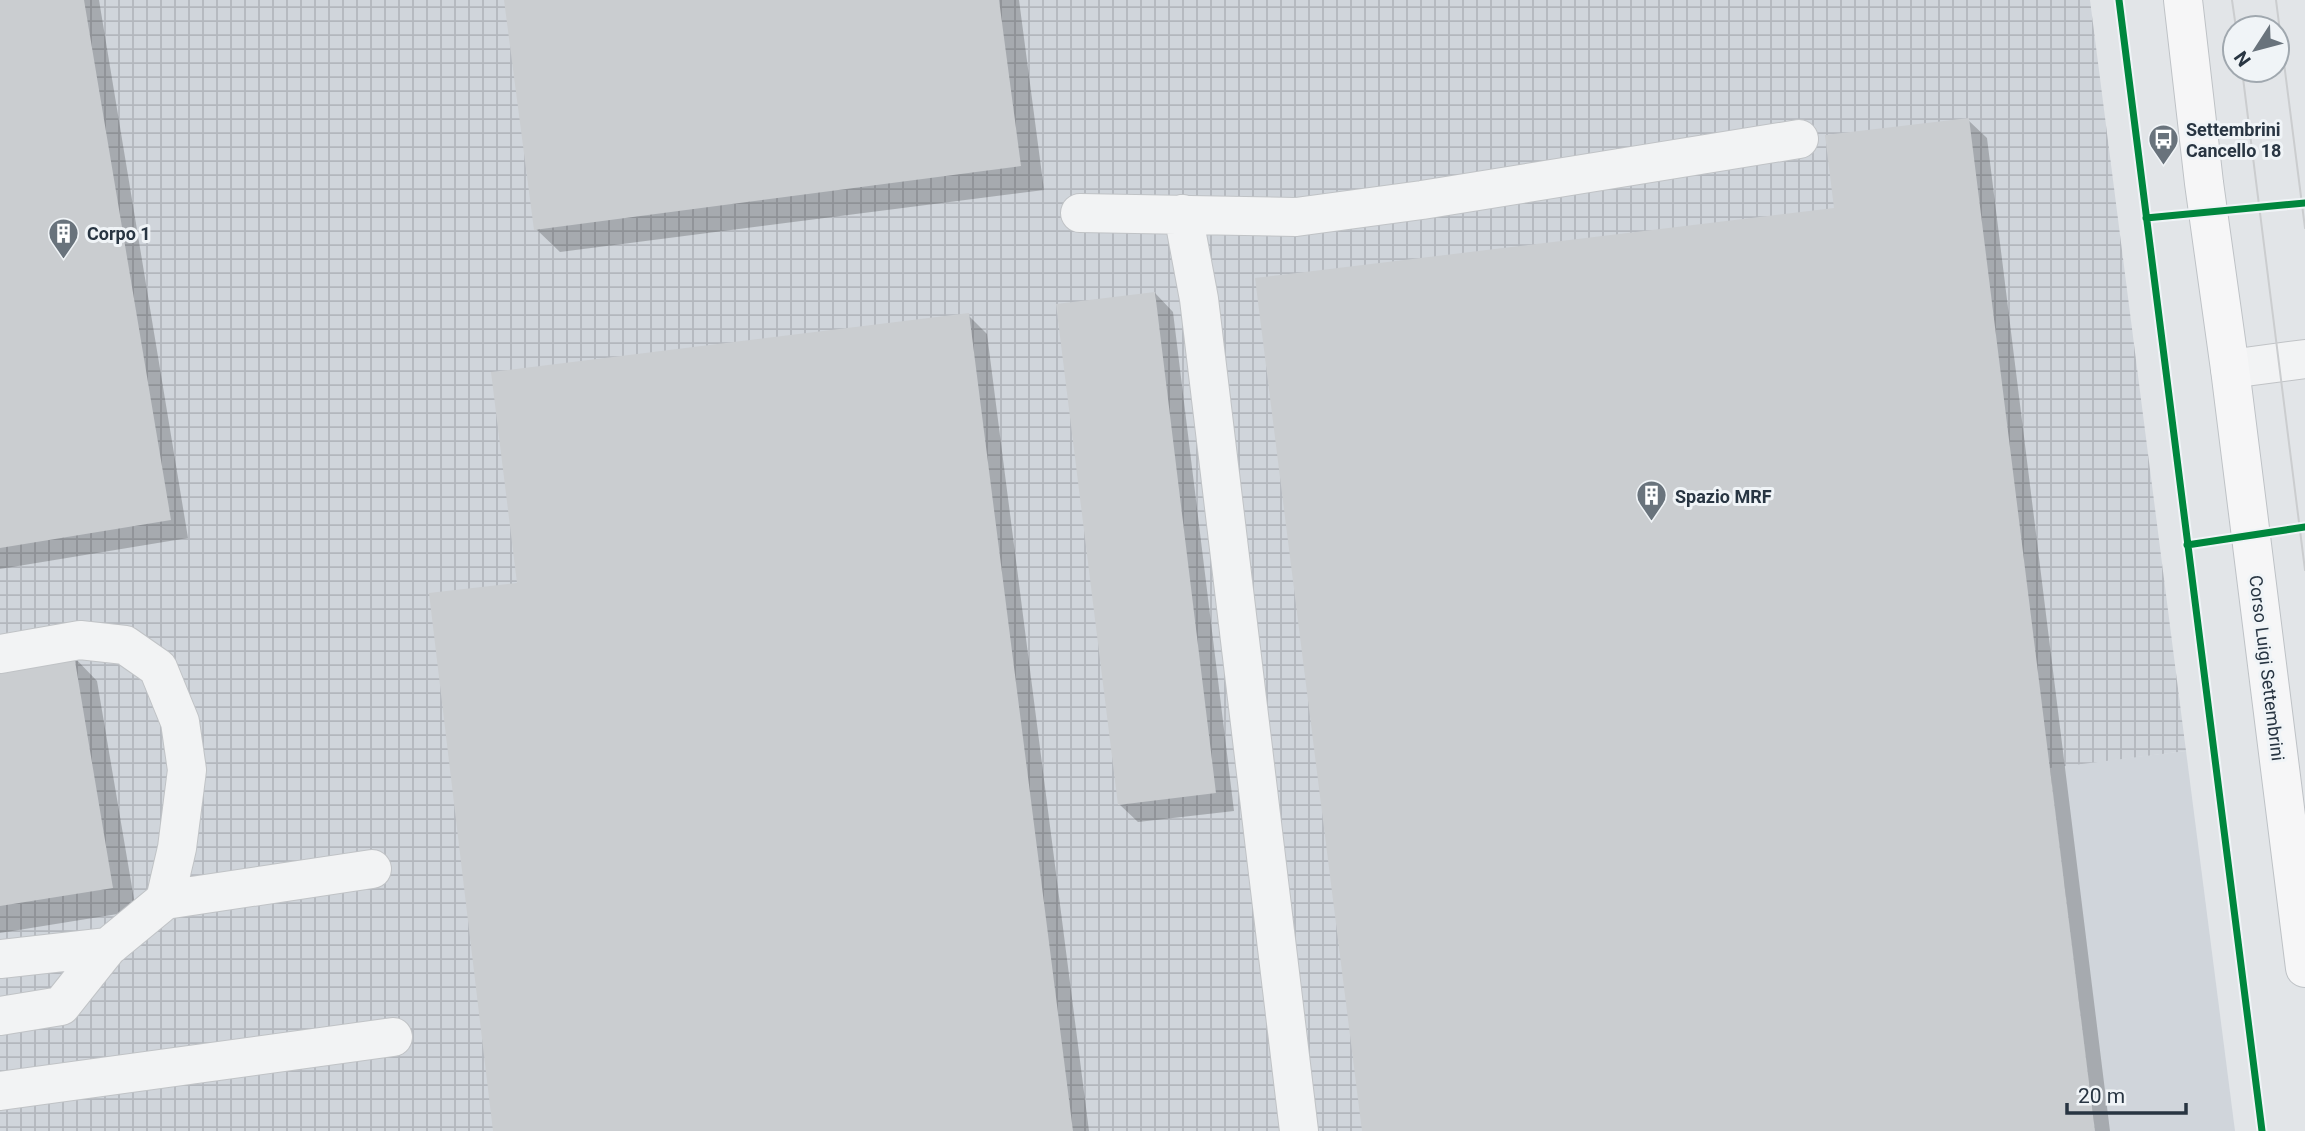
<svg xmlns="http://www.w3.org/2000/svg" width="2305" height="1131" font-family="Roboto,sans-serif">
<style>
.built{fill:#d0d5db}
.industrial{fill:url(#industrial-grid)}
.shadow{fill:#0003}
.building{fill:#cacdd0}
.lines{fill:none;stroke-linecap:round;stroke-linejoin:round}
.minor-casing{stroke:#c0c3c6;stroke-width:40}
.major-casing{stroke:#bec2c6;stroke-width:40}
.minor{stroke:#f2f3f4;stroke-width:38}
.major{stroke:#f6f6f7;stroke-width:38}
.tram{stroke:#cbcdcf;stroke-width:2}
.cycleway-casing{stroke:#f0f4f7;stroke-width:11}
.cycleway{stroke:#00873e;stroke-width:7}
.labels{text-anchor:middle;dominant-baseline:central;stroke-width:6;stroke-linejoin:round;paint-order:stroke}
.poi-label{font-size:18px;font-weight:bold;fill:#283542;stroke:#f0f4f7;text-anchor:start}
.street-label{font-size:18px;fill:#283542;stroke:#f0f4f7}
</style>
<defs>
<pattern id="industrial-grid" width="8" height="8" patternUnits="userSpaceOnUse" patternTransform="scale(1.75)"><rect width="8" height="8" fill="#d0d5db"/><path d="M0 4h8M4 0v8" fill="none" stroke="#b3b7bd"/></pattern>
</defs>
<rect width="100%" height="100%" fill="#e2e5e8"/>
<!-- built -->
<path class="built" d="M2186,751L2235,1131H2095L2050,767Z"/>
<!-- industrial -->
<path class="industrial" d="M0,0H2090L2186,751L2050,768L2095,1131H0Z"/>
<!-- shadow -->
<path class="shadow" d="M0,0H99L188,538L0,569Z
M505,0H1019L1044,190L560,252L536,229Z
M1968,120L1987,138L2110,1131H1363L1836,209Z
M1155,293L1173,312L1234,811L1138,822L1119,804Z
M968,315L987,334L1089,1131H495L519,584Z
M74,657L97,681L136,911L0,933V669Z"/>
<!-- building -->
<path class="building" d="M0,0H84L171,520L0,548Z
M504,0H999L1021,166L534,230Z
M1969,118L2095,1131H1362L1255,278L1834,208L1825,135Z
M1155,292L1216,793L1118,805L1056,304Z
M969,313L1073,1131H493L429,593L517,583L491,372Z
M74,655L113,888L0,906V667Z"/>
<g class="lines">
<defs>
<path id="minor" d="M1080,213L1296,217L1422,200L1799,139
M1183,214L1199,299L1299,1131
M2230,369L2305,359
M0,654L80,640L125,645L158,668L180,722L187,770L177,848L165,900
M0,959L108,947L165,900L372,869
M0,1016L61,1006L108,947
M0,1091L393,1037"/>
<path id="major" d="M2183,0L2204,183L2230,369L2305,968"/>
</defs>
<!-- minor casing -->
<use href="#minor" class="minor-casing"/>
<!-- major casing -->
<use href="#major" class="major-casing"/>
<!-- minor -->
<use href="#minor" class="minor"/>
<!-- major -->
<use href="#major" class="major"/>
<!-- tram -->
<path class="tram" d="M2232,0L2236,28
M2276,0L2305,228
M2242,70L2305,570"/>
<defs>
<path id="cycleway" d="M2119,0L2262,1131
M2146,218L2305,203
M2187,545L2305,527"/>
</defs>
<!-- cycleway casing -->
<use href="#cycleway" class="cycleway-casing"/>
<!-- cycleway -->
<use href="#cycleway" class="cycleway"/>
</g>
<!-- icons -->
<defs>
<symbol id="bus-pin" viewBox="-11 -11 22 30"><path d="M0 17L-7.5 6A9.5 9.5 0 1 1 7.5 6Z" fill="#69737c" stroke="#f0f4f7"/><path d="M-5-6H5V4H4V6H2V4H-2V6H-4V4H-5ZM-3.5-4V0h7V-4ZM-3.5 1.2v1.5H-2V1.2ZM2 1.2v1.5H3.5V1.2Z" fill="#fff"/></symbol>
<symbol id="building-pin" viewBox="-11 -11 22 30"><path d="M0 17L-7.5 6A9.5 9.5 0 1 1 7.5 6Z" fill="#69737c" stroke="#f0f4f7"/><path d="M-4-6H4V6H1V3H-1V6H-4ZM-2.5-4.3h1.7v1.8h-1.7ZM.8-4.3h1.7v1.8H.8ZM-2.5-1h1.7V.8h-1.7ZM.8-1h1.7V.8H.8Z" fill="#fff"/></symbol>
</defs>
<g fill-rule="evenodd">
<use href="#bus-pin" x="2146" y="122" width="35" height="47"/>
<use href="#building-pin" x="46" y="216" width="35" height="47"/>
<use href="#building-pin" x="1634" y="478" width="35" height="47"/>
</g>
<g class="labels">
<!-- poi labels -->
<g class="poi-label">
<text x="2186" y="129">Settembrini<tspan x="2186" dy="21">Cancello 18</tspan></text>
<text x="87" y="233">Corpo 1</text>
<text x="1675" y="496">Spazio MRF</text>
</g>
<!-- street labels -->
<g class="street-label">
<text transform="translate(2267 668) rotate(83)">Corso Luigi Settembrini</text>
</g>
</g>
<!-- north arrow -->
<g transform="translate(2256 49) rotate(234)"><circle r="33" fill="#f0f4f7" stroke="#a0a8af" stroke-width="2"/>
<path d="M0-5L12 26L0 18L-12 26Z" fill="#69737c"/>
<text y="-10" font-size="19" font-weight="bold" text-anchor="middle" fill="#283542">N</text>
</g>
<!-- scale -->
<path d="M2067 1103v10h119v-10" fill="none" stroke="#283542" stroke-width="3.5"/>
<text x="2078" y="1103" font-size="21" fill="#283542" stroke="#f0f4f7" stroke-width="5" paint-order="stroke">20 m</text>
</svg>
